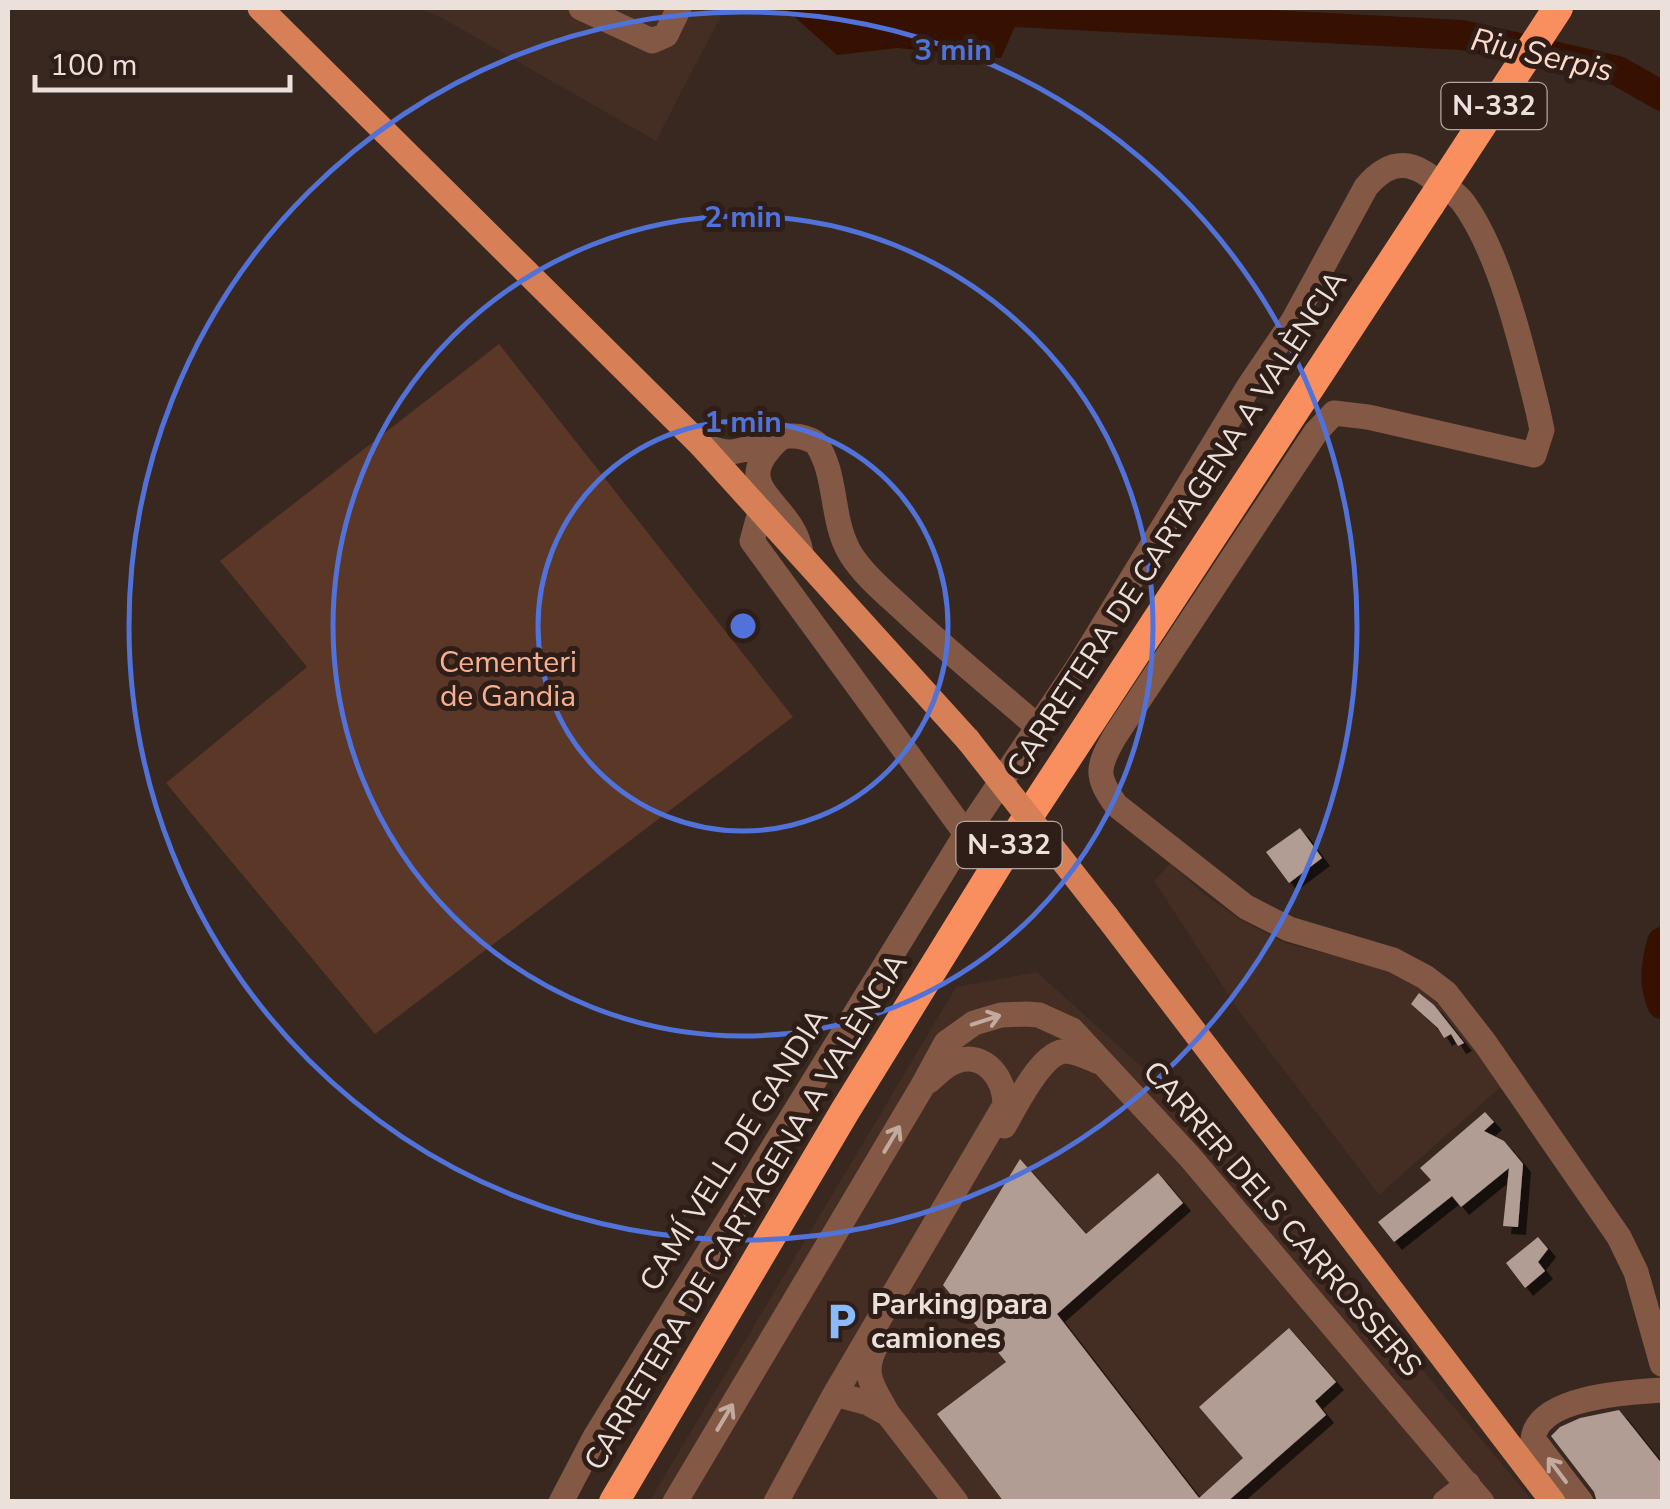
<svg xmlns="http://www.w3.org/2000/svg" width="1670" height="1509" font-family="'Nunito Sans',sans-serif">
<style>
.built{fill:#442d23}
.green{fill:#5a3727}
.water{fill:#361000}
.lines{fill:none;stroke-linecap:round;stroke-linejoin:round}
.river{stroke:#361000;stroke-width:30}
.building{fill:#b29d94;filter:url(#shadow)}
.minor{stroke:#835844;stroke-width:25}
.major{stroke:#d78057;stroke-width:25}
.highway{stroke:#f98f5e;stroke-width:30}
.major-bridge{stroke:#d78057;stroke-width:25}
.highway-bridge{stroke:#f98f5e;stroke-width:30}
.oneway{stroke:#c2aa9f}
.ring{fill:none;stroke:#5172d9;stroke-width:5}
.labels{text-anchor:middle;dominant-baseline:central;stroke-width:10;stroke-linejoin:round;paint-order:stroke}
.shield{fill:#2e1e17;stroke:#b3a6a0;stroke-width:2.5}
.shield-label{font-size:28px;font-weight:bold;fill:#ece0db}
.street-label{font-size:30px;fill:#ece0db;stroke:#2e1e17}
.park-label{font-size:30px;fill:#f5b091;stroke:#2e1e17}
.poi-label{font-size:30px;font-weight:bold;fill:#ece0db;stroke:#2e1e17;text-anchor:start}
.water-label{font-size:32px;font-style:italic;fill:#fedacb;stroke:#2e1e17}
.centre{fill:#5172d9;stroke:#2e1e17;stroke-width:5}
.ring-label{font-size:30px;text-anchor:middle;font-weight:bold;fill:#5172d9;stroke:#2e1e17;stroke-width:10;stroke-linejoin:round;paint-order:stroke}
</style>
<defs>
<filter id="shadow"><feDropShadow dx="8" dy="8" stdDeviation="0" flood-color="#0009"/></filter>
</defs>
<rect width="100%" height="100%" fill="#382820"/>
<!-- built -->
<path class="built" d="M418,8H723L724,10L656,141L442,18Z
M1170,863L1205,895L1241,920L1285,943L1386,969L1424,988L1443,1005L1503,1085L1379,1195L1239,1011L1154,881Z
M1037,972L1249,1164L1533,1501L649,1502L956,987Z"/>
<!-- green -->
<path class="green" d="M499,344L793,717L375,1034L166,783L307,667L220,561Z"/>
<!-- water -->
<path class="water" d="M785,8H1023L1001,58L897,48L837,55Z"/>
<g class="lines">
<!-- river -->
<path class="river" d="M996,8L1015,12L1462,35L1618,71L1662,96
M1662,942C1656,966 1653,980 1662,1004"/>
</g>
<!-- building -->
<path class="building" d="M1300,828L1322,858L1289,883L1266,852Z
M1419,993L1434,1005L1464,1043L1458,1046L1451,1034L1444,1038L1438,1028L1411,1004Z
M1485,1112L1494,1122L1484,1131L1504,1141L1523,1164L1518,1227L1503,1226L1509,1168L1461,1207L1452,1196L1394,1242L1378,1222L1431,1180L1420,1168Z
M1020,1159L1086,1234L1158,1173L1183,1203L1057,1314L1199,1498L1243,1458L1199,1407L1289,1328L1336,1382L1315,1401L1326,1415L1227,1502H1004L937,1414L1006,1362L943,1285Z
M1538,1237L1548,1249L1538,1262L1545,1271L1525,1288L1506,1263Z
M1619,1410L1662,1464V1502H1597L1594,1492L1551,1436L1560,1427L1580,1418Z"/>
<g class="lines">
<!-- minor -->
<path class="minor" d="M581,8L652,41L666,35L679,8
M779,439C724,490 793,500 801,553
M701,445C711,448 721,453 732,452C762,449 786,424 816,443C838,475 830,519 850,553C865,577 888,595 908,614C950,653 994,689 1037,726
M760,512L752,541L966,834
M1004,1126C1016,1106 1042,1050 1067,1051C1078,1052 1089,1058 1099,1062
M878,1342C860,1373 872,1385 888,1414
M835,1394L868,1403L888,1414L956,1502
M561,1502L595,1437L966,834L1078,667L1249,386L1293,321L1366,187C1383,167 1401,158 1425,173C1438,182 1452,189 1462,201C1500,251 1523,350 1538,411L1542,430L1534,455L1368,417L1334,413L1316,432L1115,736C1097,767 1095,776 1116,805L1246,907L1289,929L1393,960L1425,977L1446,993L1485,1043L1619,1237L1636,1272L1662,1364
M675,1502L922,1087L946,1043L974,1023L1001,1015L1026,1014L1039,1015L1072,1030L1189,1156L1482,1502
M776,1502L835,1394L1005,1105C1005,1080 986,1051 957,1061C946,1064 937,1074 929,1081
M1445,1502L1468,1484
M1581,1502L1533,1439C1538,1396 1629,1392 1662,1390"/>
<!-- major -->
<path class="major" d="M260,8L701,445L968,740
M1107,917L1553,1502"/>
<!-- highway -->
<path class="highway" d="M614,1502L845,1111L1005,852L1430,204"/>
<!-- major-bridge -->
<path class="major-bridge" d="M968,740L1107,917"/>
<!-- highway-bridge -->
<path class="highway-bridge" d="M1430,204L1558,8"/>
</g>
<!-- one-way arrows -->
<defs><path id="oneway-shaft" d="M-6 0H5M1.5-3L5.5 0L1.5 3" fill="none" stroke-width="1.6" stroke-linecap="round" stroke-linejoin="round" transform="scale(2.5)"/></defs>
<g class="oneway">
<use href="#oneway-shaft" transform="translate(986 1020) rotate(-18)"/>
<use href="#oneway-shaft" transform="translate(892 1139) rotate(-59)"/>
<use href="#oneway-shaft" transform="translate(725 1417) rotate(-59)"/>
<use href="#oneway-shaft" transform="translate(1557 1470) rotate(-127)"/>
</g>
<!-- distance rings -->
<g class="ring">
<circle cx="743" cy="626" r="205"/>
<circle cx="743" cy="626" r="410"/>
<circle cx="743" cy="626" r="614"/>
</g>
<!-- icons -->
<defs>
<symbol id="parking-bare" viewBox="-9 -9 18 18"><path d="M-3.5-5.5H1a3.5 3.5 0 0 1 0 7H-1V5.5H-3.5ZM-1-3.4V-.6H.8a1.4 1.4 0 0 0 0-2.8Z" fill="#88bafc" stroke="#2e1e17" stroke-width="2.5" paint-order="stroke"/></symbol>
</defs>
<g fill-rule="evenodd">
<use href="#parking-bare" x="814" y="1294" width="55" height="55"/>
</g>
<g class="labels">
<!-- shield labels -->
<g class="shield">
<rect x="1441.5" y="83" width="105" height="46" rx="8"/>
<rect x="956.5" y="822" width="105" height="46" rx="8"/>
</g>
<g class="shield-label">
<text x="1494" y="106">N-332</text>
<text x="1009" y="845">N-332</text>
</g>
<!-- street labels -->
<g class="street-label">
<text transform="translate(1177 524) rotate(-57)">CARRETERA DE CARTAGENA A VALÈNCIA</text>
<text transform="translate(734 1150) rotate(-58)">CAMÍ VELL DE GANDIA</text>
<text transform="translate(746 1212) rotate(-59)">CARRETERA DE CARTAGENA A VALÈNCIA</text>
<text transform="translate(1282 1219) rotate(49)">CARRER DELS CARROSSERS</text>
</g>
<!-- park labels -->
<g class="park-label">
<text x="508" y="662">Cementeri<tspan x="508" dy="34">de Gandia</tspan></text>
</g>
<!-- poi labels -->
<g class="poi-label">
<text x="871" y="1304">Parking para<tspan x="871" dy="34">camiones</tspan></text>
</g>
<!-- water labels -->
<g class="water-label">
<text transform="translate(1542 55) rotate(13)">Riu Serpis</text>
</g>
</g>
<circle cx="743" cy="626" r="15" class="centre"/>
<g class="ring-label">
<text x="953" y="60">3 min</text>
<text x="743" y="227">2 min</text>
<text x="743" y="432">1 min</text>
</g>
<!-- border -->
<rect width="1670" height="1509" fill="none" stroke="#ece0db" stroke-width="20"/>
<!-- scale -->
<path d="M35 75v15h255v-15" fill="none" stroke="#ece0db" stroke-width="5"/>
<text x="50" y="75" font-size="30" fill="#ece0db" stroke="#2e1e17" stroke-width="8" paint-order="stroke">100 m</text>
</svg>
